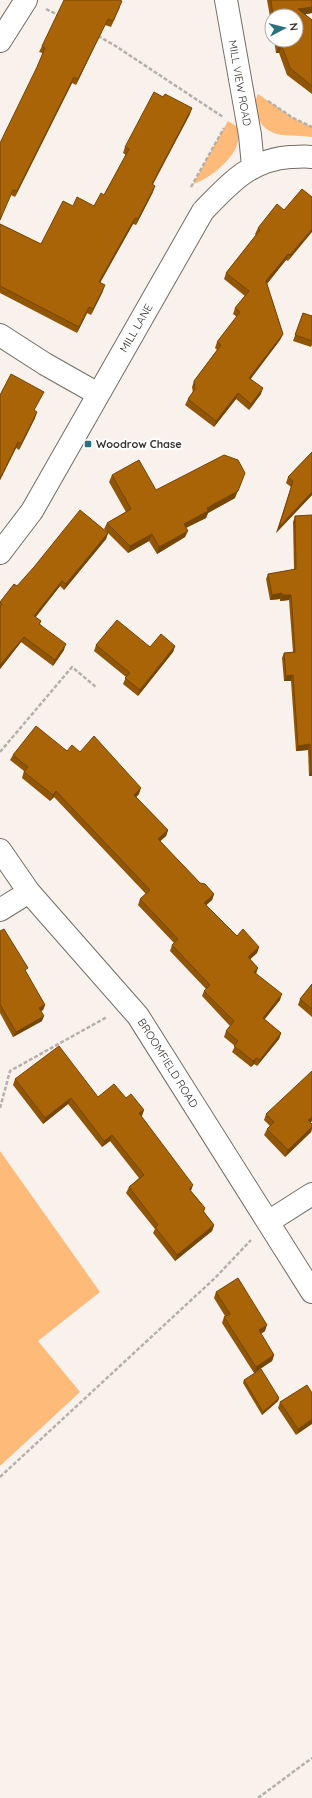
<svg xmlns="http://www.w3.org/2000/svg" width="312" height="1798" font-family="Quicksand,sans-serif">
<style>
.green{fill:#fdba78}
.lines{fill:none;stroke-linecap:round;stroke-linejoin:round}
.minor-casing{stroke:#746e68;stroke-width:24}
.path{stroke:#b6b0ab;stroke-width:2.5;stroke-dasharray:4 2;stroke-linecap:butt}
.minor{stroke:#fff;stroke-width:22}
.wall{fill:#905606}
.shaded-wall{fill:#764605}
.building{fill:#a86407;stroke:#764605}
.poi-dot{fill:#2b727f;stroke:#fff;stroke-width:1.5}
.labels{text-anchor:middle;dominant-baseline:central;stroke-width:4;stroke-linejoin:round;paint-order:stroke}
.street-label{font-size:11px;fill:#363330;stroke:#fff}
.poi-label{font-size:11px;font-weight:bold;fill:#363330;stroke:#fff;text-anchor:start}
</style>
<rect width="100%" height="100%" fill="#f9f1eb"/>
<!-- green -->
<path class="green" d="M258,94L293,118L312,127V137C291,134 268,140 258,118C254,109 254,103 258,94Z
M228,121L241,129C239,135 238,142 236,148C228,163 209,179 193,184Z
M0,1151L100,1292L38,1341L80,1392L0,1466Z"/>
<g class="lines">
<defs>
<path id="minor" d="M226,0L250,135L253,166
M0,41L26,0
M0,335L45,364L98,394
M0,553L32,511L203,211C230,183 250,160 290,157C298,157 305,156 312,157
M0,850L29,892L138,1016L312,1292
M0,910L29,892
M268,1222L312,1194"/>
</defs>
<!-- minor casing -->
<use href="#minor" class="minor-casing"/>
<!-- path -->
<path class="path" d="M46,9L58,15
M98,36L114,45L223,117
M268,101L293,118L312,127
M191,187L224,128
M0,752L72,667L96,687
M0,1108L10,1071L107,1017
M0,1477L215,1278L251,1240
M258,1798L312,1758"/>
<!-- minor -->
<use href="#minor" class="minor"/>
</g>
<!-- wall -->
<path class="wall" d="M267,0H312V13L305,14L312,20V94L287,75L279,53H276L274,40H296V16H272V28Z
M120,7L111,27L105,25L76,85L72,83L15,197L11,195L37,67L43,53L39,52L42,46Z
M190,114L152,185L153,192L136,225L133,224L100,283L103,291L91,315L87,313L77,333L0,293V224L41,244L73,206H94L104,195L126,155L123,153L125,147Z
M312,197L288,261L286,260L267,284L283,334L280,340L250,379L261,394L249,410L236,399L214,427L185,405L188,399L193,393L192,387L194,381L217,350L215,348L217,342L237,317L233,314L235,308L245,296L224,279L226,273L256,235L255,234L258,228L284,210Z
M303,313L312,316V345L311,347L293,341Z
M44,392L41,397L34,410L35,418L19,450L16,448L0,480V395Z
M312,452V495L276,533L291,487L286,483L288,477Z
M112,475L156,490L235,498L208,513L206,518L186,528L185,537L157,554L149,541L128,553L104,529L107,523L126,512L109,482Z
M312,515V776H309L308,750L296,751L291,681H284L282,658L284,653L293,652L289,600L280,601V599L270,600L266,579L268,574L294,570L293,522L295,516Z
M108,533L106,539L64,590L60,586L35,617L41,621L40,624L64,650L53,666L21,642L0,669V602L17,586Z
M96,645L150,647L175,646L173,652L138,696L123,684L126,677L94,651Z
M67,751L80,752L139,794L136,797L168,830L166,836L160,841L200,883L214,894L212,900L206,905L237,936L259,947L257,953L250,959L256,974L280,1000L264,1019L281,1033L279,1039L257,1066L254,1064L251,1067L232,1052L235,1046L224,1037L226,1031L230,1026L202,996L204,991L206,989L170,951L172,945L174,943L138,905L140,899L146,894L54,797L50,801L22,778L24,771L10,760L13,755Z
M0,931L26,972L45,1005L43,1010L41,1011L42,1021L13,1037L0,1013Z
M312,984V1017L298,1005L300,999Z
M15,1079L98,1097L126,1098L144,1110L141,1116L191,1191L205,1208L204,1212L214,1225L212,1231L175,1261L153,1233L155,1229L126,1193L129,1187L139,1178L110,1141L102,1147L68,1104L43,1124L13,1085Z
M266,1114L312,1121L310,1122L312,1124V1129L311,1132L285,1157L264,1135L267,1129L270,1126L264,1120Z
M216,1292L265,1331L261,1334L274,1355L272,1361L254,1373L222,1323L224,1317L225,1316L214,1298Z
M244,1380L279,1398L278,1401L262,1415L243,1383Z
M312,1393L296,1435L278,1408L280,1402Z"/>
<!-- shaded-wall -->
<path class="shaded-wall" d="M312,7V13L296,16L298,9Z
M108,19L105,25L76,85L78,79Z
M279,46H282L279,53H276Z
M74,77L72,83L15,197L17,191Z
M192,108L190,114L150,190L152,184Z
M155,186L153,192L136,225L138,219Z
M135,218L133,224L97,288L99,282Z
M312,229V232L288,261L290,255Z
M288,254L286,260L264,287L266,281Z
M105,285L103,291L91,315L93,309Z
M89,307L87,313L77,333L79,327Z
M283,334L280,340L247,384L249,378Z
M263,388L261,394L249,410L251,404Z
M238,393L236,399L214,427L216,421Z
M37,412L35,418L19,450L21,444Z
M18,442L16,448L0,480V479Z
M245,473L235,498L208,513L206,518L181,530L184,524L207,508Z
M312,492V495L276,533L279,527Z
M188,531L185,537L157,554L159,547Z
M108,533L106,539L64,590L66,584Z
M152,534L149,541L128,553L130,546Z
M62,581L60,586L32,622L34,616Z
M282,593L280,599L270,600L272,595Z
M282,595H291L289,600L280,601Z
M24,637L21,642L0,669V665Z
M66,644L64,650L53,666L55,660Z
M175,646L173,652L138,696L140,690Z
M293,675L291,681H284L286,676Z
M310,744L308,750L296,751L298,746Z
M311,771H312V776H309Z
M141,788L139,794L132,801L134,795Z
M56,791L54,797L50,801L53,795Z
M168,830L166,836L156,845L158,839Z
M214,894L212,900L202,909L204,903Z
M259,947L257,953L246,963L248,957Z
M258,968L256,974L254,972Z
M282,994L280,1000L261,1024L263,1018Z
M45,1005L43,1010L37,1013L39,1008Z
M44,1016L42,1021L13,1037L16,1032Z
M281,1033L279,1039L257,1066L260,1060Z
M256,1058L254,1064L251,1067L253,1061Z
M71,1098L68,1104L43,1124L45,1118Z
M144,1110L142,1116L137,1119L139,1113Z
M312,1117V1121L306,1126L308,1120Z
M312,1127L311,1132L285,1157L288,1150Z
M112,1135L110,1141L102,1147L104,1141Z
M193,1185L191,1191L189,1189Z
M214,1225L212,1231L175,1261L177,1255Z
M267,1325L265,1331L256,1336L259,1330Z
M274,1355L272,1361L254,1373L256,1367Z
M279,1398L278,1401L262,1415L263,1412Z
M312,1419V1424L296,1435L298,1429Z"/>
<!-- building -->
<path class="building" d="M64,0H119L122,1L113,21L108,19L78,79L74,77L17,191L13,190L0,220V143L37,67L45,48L42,46Z
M271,0H312V7L298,9L312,20V86L290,68L282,46H279L278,40H296V16H273Z
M154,92L163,97L165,94L192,108L152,184L155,186L138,219L135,218L99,282L105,285L93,309L89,307L79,327L0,286V224L41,244L63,201L73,206L77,197L94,206L101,193L104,195L129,149L125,147Z
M302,189L312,197V229L290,255L288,254L266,281L283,334L249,378L263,388L251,404L238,393L216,421L188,399L195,389L194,381L221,345L217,342L240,312L235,308L249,291L226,273L260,230L258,228L277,204L284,210Z
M303,313L312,316V341L295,335Z
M11,374L44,392L34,410L37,412L21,444L18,442L0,479V395Z
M312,452V492L279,527L293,481L288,477Z
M224,455L238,460L245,473L238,491L207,508L208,511L184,524L188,531L159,547L152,534L130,546L107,523L131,509L112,475L139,460L156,490Z
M80,510L108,533L66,584L62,581L34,616L41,621L39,624L66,644L55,660L24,637L0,665V607L2,604L0,602L14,584L17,586L34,567Z
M312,515V771H311L310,744L298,746L293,675L286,676L284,653L295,652L291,595H282V593L272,595L268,574L296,569L295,516Z
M117,620L150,647L161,634L175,646L140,690L125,678L130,673L96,645Z
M36,726L67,751L72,745L80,752L94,736L141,788L134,795L168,830L158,839L200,883L205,884L214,894L204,903L237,936L243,929L259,947L248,957L258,968L254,972L282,994L263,1018L281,1033L260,1060L256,1058L253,1061L234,1046L238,1041L226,1031L234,1021L204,991L210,985L172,945L178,939L140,899L150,890L56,791L53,795L24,772L28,767L13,755Z
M4,929L28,968L25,970L45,1005L39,1008L44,1016L16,1032L0,1004V931Z
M312,984V1009L300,999Z
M59,1046L98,1097L114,1084L126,1098L131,1094L144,1110L139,1113L193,1185L189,1189L205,1208L203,1211L214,1225L177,1255L155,1227L158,1225L129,1187L144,1175L112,1135L104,1141L71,1098L45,1118L15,1079Z
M312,1071V1117L308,1120L312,1124V1127L288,1150L267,1129L274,1122L266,1114Z
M238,1278L267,1325L259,1330L274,1355L256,1367L224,1317L230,1314L216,1292Z
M261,1369L279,1398L263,1412L244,1380Z
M307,1385L312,1393V1419L298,1429L280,1402Z"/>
<!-- markers -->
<rect class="poi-dot" x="84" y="440" width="8" height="8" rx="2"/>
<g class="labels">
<!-- street labels -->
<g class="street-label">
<text transform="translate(240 83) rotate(80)">MILL VIEW ROAD</text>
<text transform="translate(136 328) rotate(-60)">MILL LANE</text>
<text transform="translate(168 1063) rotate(58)">BROOMFIELD ROAD</text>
</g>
<!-- poi labels -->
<g class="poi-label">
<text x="96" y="444">Woodrow Chase</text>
</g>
</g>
<!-- north arrow -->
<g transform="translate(284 28) rotate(83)"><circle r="19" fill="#ffffff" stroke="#afadac"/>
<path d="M0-3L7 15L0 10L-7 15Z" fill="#2b727f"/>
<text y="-6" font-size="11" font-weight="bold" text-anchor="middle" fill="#363330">N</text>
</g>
</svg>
